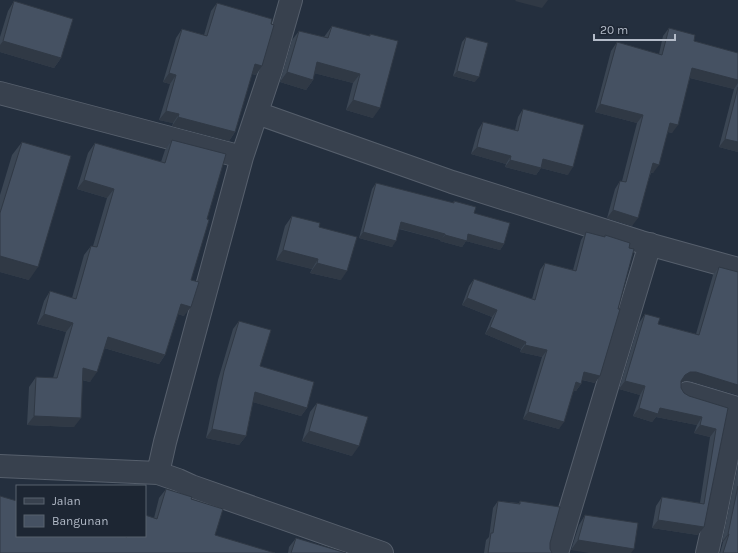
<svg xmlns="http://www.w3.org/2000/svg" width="738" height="553" font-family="Karla,sans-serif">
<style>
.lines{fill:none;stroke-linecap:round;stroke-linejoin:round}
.minor-casing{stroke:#565f6c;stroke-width:24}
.minor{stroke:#38414e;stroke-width:22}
.wall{fill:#3b4654}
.shaded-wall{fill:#303945}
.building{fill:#455162;stroke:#303945}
</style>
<rect width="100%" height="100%" fill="#242f3e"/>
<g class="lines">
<defs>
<path id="minor" d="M0,93L242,157
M257,113L452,182L641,242L738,269
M687,393L737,408
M0,466L158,473L178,480L191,486L382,553
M158,473L165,442L242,157L271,70L291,0
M557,553L650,244
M707,553L714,522L737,408H738"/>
</defs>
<!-- minor casing -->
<use href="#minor" class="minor-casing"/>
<!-- minor -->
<use href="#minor" class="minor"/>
</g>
<!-- wall -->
<path class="wall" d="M14,1L61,58L54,68L0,52V37L8,11Z
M217,3L271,24L262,66L256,75L252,74L235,132L229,141L172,126L173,123L159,120L170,84L163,82L176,38L182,29L204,35L211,11Z
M332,26L369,36L370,34L373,118L346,110L353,83L314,73L313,80L306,90L280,82L292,40L299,31L324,37Z
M669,28L694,41L738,53V152L719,147L734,89L690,78L672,133L668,132L653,173H651L632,226L607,218L615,189L620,181H622L637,123L595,112L611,51L617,42L659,54L663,36Z
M466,37L475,82L453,76L462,42Z
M523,109L568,175L541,168L536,175L505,167L506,164L471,154L478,130L483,122L515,130L518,117Z
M172,140L207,219L191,280L184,316L178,314L165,355L159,364L104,348L90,382L82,380L74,427L27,425L29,387L36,377L53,378L66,332L37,324L44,301L50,291L72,298L84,255L91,246H93L107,198L77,189L88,153L95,143L161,162L165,150Z
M22,142L29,280L0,272V195L12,155Z
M376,183L453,203L454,201L474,213L504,244L500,250L466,241L462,247L440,241L441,240L399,229L392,247L359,238L372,189Z
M292,216L319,227L341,280L310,273L312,269L276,260L285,226Z
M586,232L604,237L605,235L595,383L582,380L581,384L576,391L573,390L559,429L523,419L542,357L520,352L521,349L485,334L492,317L462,305L469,286L474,279L532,299L540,270L545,263L573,270L581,240Z
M719,267L738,272V395L690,381H684L681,382V388L684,393L689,396L728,408L698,535L652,528L656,506L662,497L700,503L710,437L694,433L697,425L656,417L652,422L633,416L640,395L619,389L639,323L645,314L658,324L696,334L713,275Z
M239,321L260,366L307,408L301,416L253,402L246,436L239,445L206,438L218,380L233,329Z
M317,403L352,456L302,441L310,412Z
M738,465V553H720L723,542H722Z
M166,489L191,499L215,535L0,553L17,536H145L154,518L159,498Z
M498,501L519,503L520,501L550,543V549L552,553H484L486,540L489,537L493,508Z
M585,515L631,553L571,550L579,525Z
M296,538L346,553H288L289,547Z"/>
<!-- shaded-wall -->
<path class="shaded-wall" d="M516,0H548L542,8L515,1Z
M3,41L61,58L54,68L0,52V45Z
M317,62L360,74L353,83L310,72Z
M255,64L262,66L256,75L249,73Z
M692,68L738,80V83L734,89L686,77Z
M457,71L479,77L475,82L453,76Z
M287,72L313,80L306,90L280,82Z
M169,73L176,75L170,84L163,82Z
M353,100L380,108L373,118L346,110Z
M600,104L643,115L637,123L595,112Z
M166,111L179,114L173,123L159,120Z
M178,117L235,132L229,141L172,126Z
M670,123L678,125L672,133L664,131Z
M725,139L738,142V152L719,147Z
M477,147L511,156L506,164L471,154Z
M543,159L573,167L568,175L541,168L536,175L505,167L510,160Z
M653,163L659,165L653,173L647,172Z
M84,180L114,189L107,198L77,189Z
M613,210L638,218L632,226L607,218Z
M401,222L445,234L441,240L397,228Z
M363,232L396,241L392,247L359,238Z
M468,234L504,244L500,250L466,241L462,247L440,241L445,235Z
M283,250L318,259L312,269L276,260Z
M0,256L38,267L29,280L0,272Z
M317,263L347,271L341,280L310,273Z
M467,298L497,310L492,317L462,305Z
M181,304L191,307L184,316L174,313Z
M44,314L73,323L66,332L37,324Z
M490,327L526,342L521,349L485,334Z
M108,337L165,355L159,364L101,347Z
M525,345L547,350L542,357L520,352Z
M83,368L97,372L90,382L76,378Z
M584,372L600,376L595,383L579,379Z
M690,372H696L738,385V395L690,381H684L679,384L685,375Z
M625,381L645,386L640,395L619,389Z
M576,382L581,384L576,391L571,389Z
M255,392L307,408L301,416L249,401Z
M639,408H660L702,417L697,425L656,417L652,422L633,416Z
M528,412L564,422L559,429L523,419Z
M34,416L81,418L74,427L27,425Z
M700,425L716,429L710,437L694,433Z
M212,429L246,436L239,445L206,438Z
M309,431L359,446L352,456L302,441Z
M658,520L704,527L698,535L652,528Z
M728,534H729L723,542H722Z
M578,540L634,549L631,553H589L571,550Z"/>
<!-- building -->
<path class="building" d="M14,1L73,19L61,58L3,41Z
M217,3L272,19L271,24L274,25L262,66L255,64L235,132L178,117L179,114L166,111L176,75L169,73L182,29L207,36Z
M332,26L370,36V34L398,41L380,108L353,100L360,74L317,62L313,80L287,72L299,31L328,38Z
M669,28L695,35L694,41L738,53V80L692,68L678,125L670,123L659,165L653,163L638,218L613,210L620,181L626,182L643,115L600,104L617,42L662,55Z
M466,37L488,43L479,77L457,71Z
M738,87V142L725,139Z
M523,109L584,125L573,167L543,159L541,168L510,160L511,156L477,147L483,122L518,131Z
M172,140L226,154L207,219L209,220L191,280L199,282L191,307L181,304L165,355L108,337L97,372L83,368L81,418L34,416L36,377L57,378L73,323L44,314L50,291L76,299L91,246L97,247L114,189L84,180L95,143L165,163Z
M22,142L71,156L38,267L0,256V213Z
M376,183L454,203V201L476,207L474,213L510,223L504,244L468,234L467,241L445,235V234L401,222L396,241L363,232Z
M292,216L320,223L319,227L357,237L347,271L317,263L318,259L283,250Z
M586,232L605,237V235L630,243L629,248L634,249L618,309H620L600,376L584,372L581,384L576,382L564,422L528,412L547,350L525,345L526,342L490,327L497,310L467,298L474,279L535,300L545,263L576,271Z
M719,267L738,272V385L696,372H690L685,375L681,381V388L684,393L689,396L728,408L704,527L658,520L662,497L704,504L716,429L700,425L702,417L660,408L658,414L639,408L645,386L625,381L645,314L660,318L658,324L699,335Z
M239,321L271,330L260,366L314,382L307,408L255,392L246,436L212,429L224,371Z
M317,403L368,417L359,446L309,431Z
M738,486V553H723L729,534H728Z
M166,489L192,497L191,499L223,509L215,535L275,553H0V496L17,501V536H123L127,537V536H145V515L157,519Z
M498,501L520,504V501L560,507L550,543V549L552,553H488L491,533H493Z
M585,515L638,523L634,549L578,540Z
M296,538L346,553H291Z"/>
<!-- legend -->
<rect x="16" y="485" width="130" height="52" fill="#1d2633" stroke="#59626f"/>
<rect x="24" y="498" width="20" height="6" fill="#38414e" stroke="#59626f"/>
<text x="52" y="505" font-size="12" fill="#b4bcc9">Jalan</text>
<rect x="24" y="515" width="20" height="12" fill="#455162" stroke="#59626f"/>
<text x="52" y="525" font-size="12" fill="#b4bcc9">Bangunan</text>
<!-- scale -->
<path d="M594 34v6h81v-6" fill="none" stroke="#b4bcc9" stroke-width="2"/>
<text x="600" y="34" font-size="12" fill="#b4bcc9" stroke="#1d2633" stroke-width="3" paint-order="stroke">20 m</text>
</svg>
